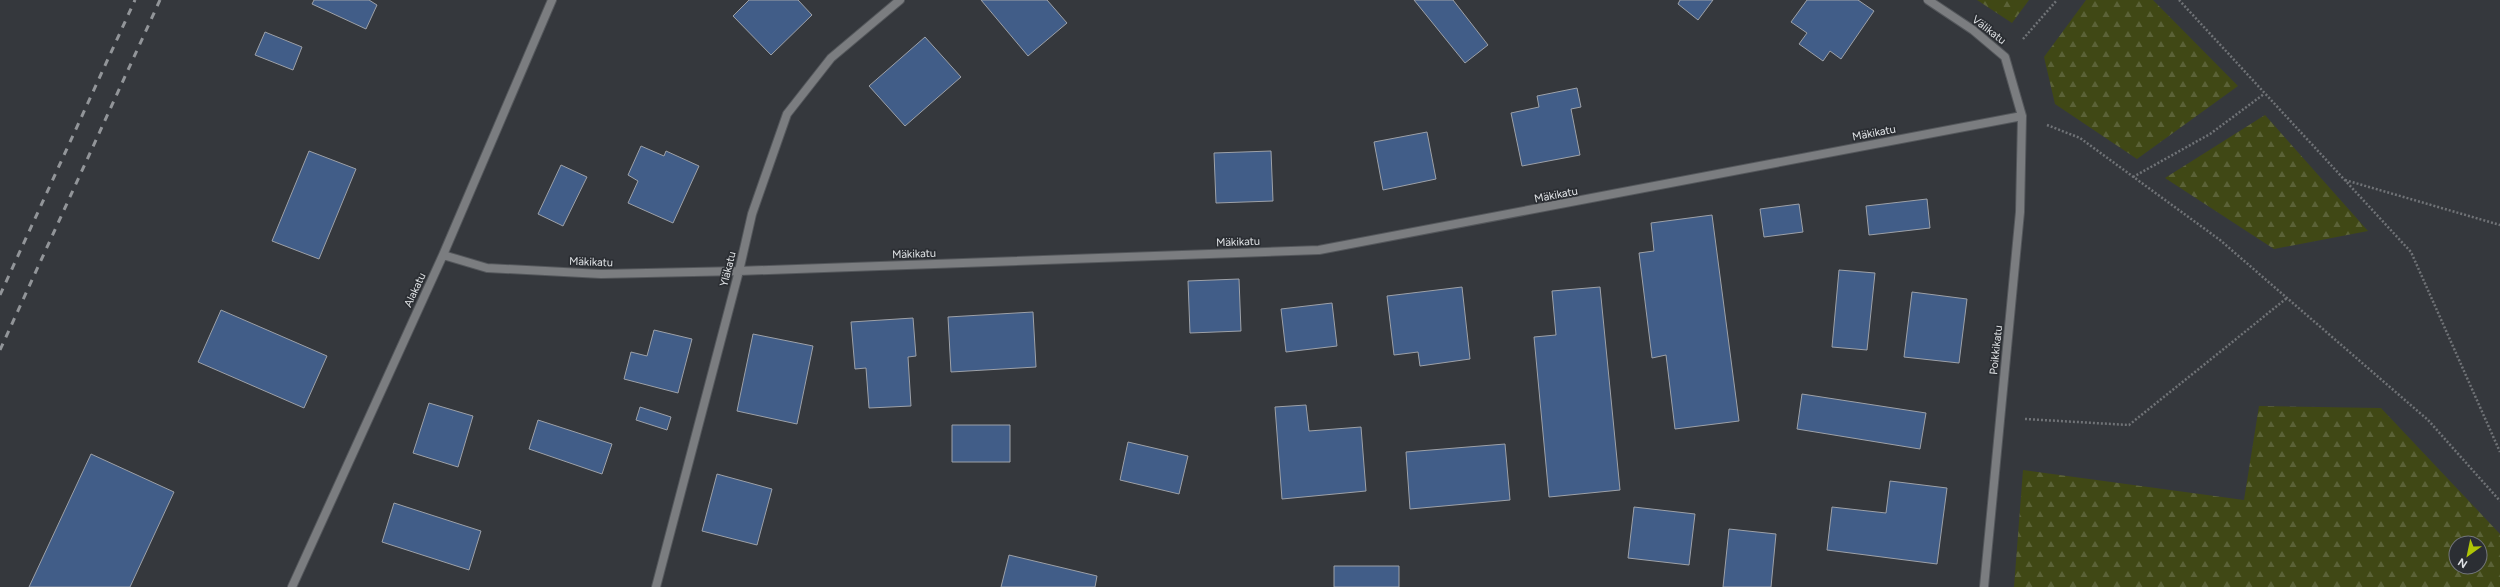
<svg xmlns="http://www.w3.org/2000/svg" width="2500" height="587" font-family="Figtree,sans-serif">
<style>
.forest{fill:url(#forest-firs);fill-rule:evenodd}
.building{fill:#415d88;stroke:#9da1a8}
.lines{fill:none;stroke-linecap:round;stroke-linejoin:round}
.minor-casing{stroke:#54575b;stroke-width:10}
.path{stroke:#707377;stroke-width:2.5;stroke-dasharray:2 2;stroke-linecap:butt}
.minor{stroke:#7b7d80;stroke-width:8}
.rail{stroke:#929599;stroke-width:3;stroke-dasharray:7 7;stroke-linecap:butt}
.labels{text-anchor:middle;dominant-baseline:central;stroke-width:3.5;stroke-linejoin:round;paint-order:stroke}
.street-label{font-size:11px;fill:#e0e3e6;stroke:#2b2e33}
</style>
<defs>
<pattern id="forest-firs" width="22" height="20" patternUnits="userSpaceOnUse"><rect width="22" height="20" fill="#404815"/><path d="M5 1l3.5 6h-7zM16 11l3.5 6h-7z" fill="#5b6237"/></pattern>
</defs>
<rect width="100%" height="100%" fill="#35383d"/>
<!-- forest -->
<path class="forest" d="M1977,0H2029L2012,23Z
M2086,0H2153L2238,86L2137,159L2055,104L2044,57Z
M2265,115L2368,231L2274,249L2165,178Z
M2259,406L2381,408L2500,534V587H2014L2023,470L2244,500ZM2456,543H2480V567H2456Z"/>
<!-- building -->
<path class="building" d="M314,0H369L377,5L366,29L312,4Z
M749,0H798L812,15L771,55L733,16Z
M981,0H1047L1067,23L1028,56Z
M1414,0H1453L1488,45L1465,63Z
M1680,0H1713L1698,20L1678,4Z
M1807,0H1858L1874,11L1841,59L1830,51L1823,61L1799,44L1807,33L1791,22Z
M265,32L302,47L293,70L255,55Z
M925,37L961,77L905,126L869,86Z
M1577,88L1581,107L1571,109L1580,155L1522,166L1511,113L1539,107L1537,96Z
M1427,132L1436,179L1383,190L1374,142Z
M641,146L664,156L666,151L699,166L673,223L628,203L638,181L628,175Z
M309,151L356,169L319,259L272,241Z
M1271,151L1273,201L1216,203L1214,153Z
M561,165L587,177L563,226L538,214Z
M1927,199L1930,228L1869,235L1866,206Z
M1799,204L1803,232L1764,237L1760,209Z
M1712,215L1739,421L1675,429L1666,355L1652,358L1639,253L1654,251L1651,223Z
M1839,270L1875,273L1867,350L1832,347Z
M1239,279L1241,331L1190,333L1188,281Z
M1462,287L1470,359L1420,366L1418,352L1394,355L1387,296Z
M1600,287L1620,490L1549,497L1534,337L1556,335L1552,291Z
M1912,292L1967,299L1959,363L1904,357Z
M1332,303L1337,346L1286,352L1281,309Z
M221,310L327,356L304,408L198,362Z
M1033,312L1036,367L951,372L948,317Z
M913,318L916,356L908,357L911,406L869,408L866,368L855,369L851,322Z
M654,330L692,339L678,393L624,379L631,352L647,356Z
M753,334L813,346L797,424L737,411Z
M1802,394L1926,413L1920,449L1797,429Z
M429,403L473,416L458,467L413,453Z
M1306,405L1309,431L1361,427L1366,491L1282,499L1275,407Z
M640,407L671,417L667,430L636,420Z
M538,420L612,444L602,474L529,449Z
M952,425H1010V462H952Z
M1128,442L1188,456L1179,494L1120,480Z
M1505,444L1510,500L1410,509L1406,452Z
M91,454L174,492L130,587H29Z
M717,474L772,489L757,545L702,531Z
M1890,481L1947,488L1937,564L1827,550L1832,507L1886,513Z
M394,503L481,531L469,570L382,542Z
M1634,507L1695,514L1689,565L1628,558Z
M1729,529L1776,534L1771,587H1723Z
M1009,555L1097,576L1095,587H1001Z
M1334,566H1399V587H1334Z"/>
<g class="lines">
<defs>
<path id="minor" d="M1928,0L1973,30L2005,57L2022,116L2020,212L1984,587
M443,255L487,268L601,274L739,271L1319,250L2022,116
M292,587L443,255L552,0
M656,587L739,271L752,214L787,114L831,58L900,0"/>
</defs>
<!-- minor casing -->
<use href="#minor" class="minor-casing"/>
<!-- path -->
<path class="path" d="M2179,0L2411,252L2500,452
M2023,39L2057,0
M2047,125L2080,138L2220,240L2428,420L2500,501
M2133,177L2210,134L2264,94
M2345,180L2500,225
M2025,419L2129,425L2287,298"/>
<!-- minor -->
<use href="#minor" class="minor"/>
<!-- rail -->
<path class="rail" d="M0,295L135,0
M0,350L160,0"/>
</g>
<g class="labels">
<!-- street labels -->
<g class="street-label">
<text transform="translate(1989 30) rotate(38)">Välikatu</text>
<text transform="translate(1874 133) rotate(-11)">Mäkikatu</text>
<text transform="translate(1556 195) rotate(-11)">Mäkikatu</text>
<text transform="translate(1238 242) rotate(-2)">Mäkikatu</text>
<text transform="translate(914 254) rotate(-2)">Mäkikatu</text>
<text transform="translate(591 262) rotate(2)">Mäkikatu</text>
<text transform="translate(728 269) rotate(-76)">Yläkatu</text>
<text transform="translate(415 290) rotate(-65)">Alakatu</text>
<text transform="translate(1996 350) rotate(-84)">Poikkikatu</text>
</g>
</g>
<!-- north arrow -->
<g transform="translate(2468 555) rotate(213)"><circle r="19" fill="#2b2e33" stroke="#73767b"/>
<path d="M0-3L7 15L0 10L-7 15Z" fill="#afc506"/>
<text y="-6" font-size="11" font-weight="bold" text-anchor="middle" fill="#e0e3e6">N</text>
</g>
</svg>
